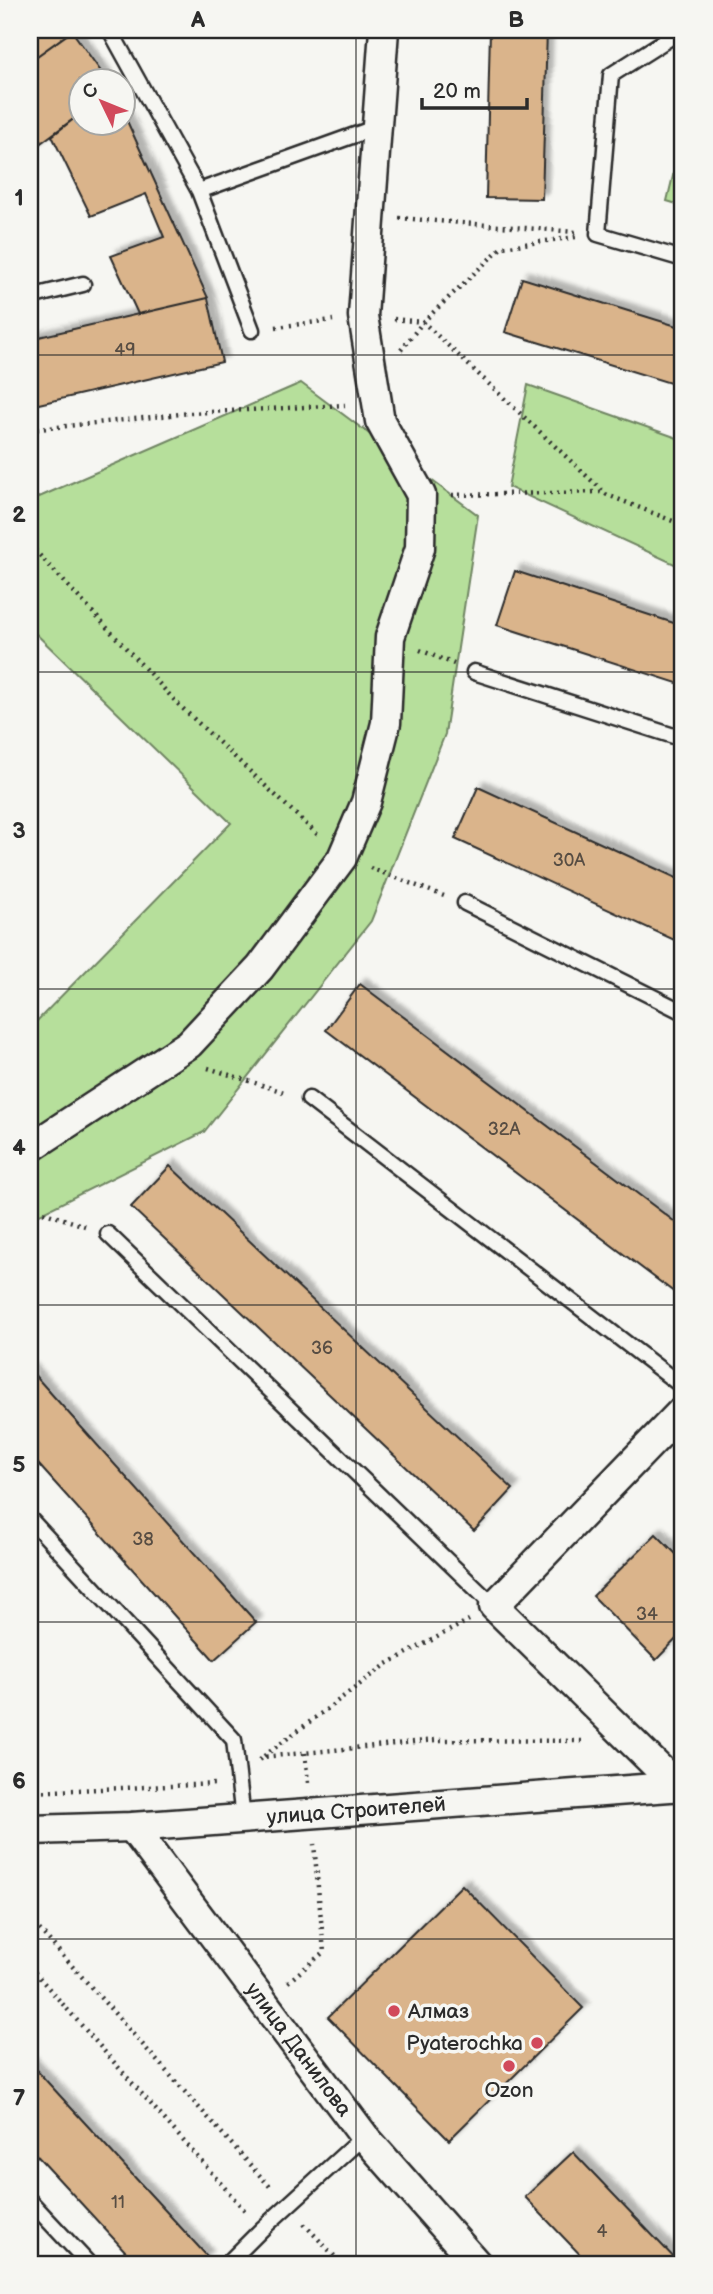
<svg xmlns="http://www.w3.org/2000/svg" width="713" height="2294" font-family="'Balsamiq Sans',sans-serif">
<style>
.green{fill:#b6df9b;stroke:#708563;stroke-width:2}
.building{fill:#dab48b;stroke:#2b2b2b;stroke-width:2;filter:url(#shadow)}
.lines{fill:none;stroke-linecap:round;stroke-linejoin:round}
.lane-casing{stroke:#2b2b2b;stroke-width:19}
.street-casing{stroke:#2b2b2b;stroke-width:33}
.path{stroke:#2b2b2b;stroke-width:4.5;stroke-dasharray:2 5;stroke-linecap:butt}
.lane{stroke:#f6f6f2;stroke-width:14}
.street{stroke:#f6f6f2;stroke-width:28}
.grid{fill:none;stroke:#2b2b2b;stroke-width:2;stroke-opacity:0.55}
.poi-dot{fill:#d1495b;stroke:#f6f6f2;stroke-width:2.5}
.labels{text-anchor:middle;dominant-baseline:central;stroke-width:7;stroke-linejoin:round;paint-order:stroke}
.number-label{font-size:18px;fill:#574d43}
.street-label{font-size:21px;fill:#2b2b2b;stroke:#f6f6f2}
.poi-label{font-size:21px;fill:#2b2b2b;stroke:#f6f6f2;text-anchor:start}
.neatline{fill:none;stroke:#2b2b2b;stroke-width:2.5}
.grid-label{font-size:23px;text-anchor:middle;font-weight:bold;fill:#2b2b2b}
</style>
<defs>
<filter id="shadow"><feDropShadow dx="6" dy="-6" stdDeviation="2" flood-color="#0004"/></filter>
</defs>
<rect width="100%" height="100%" fill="#f6f6f2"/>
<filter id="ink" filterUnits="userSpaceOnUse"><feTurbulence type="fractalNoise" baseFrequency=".0143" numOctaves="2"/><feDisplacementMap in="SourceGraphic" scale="14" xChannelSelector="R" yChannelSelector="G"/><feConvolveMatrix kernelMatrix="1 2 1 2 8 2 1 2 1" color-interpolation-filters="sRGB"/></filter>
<g filter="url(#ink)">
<!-- green -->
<path class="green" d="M683,134V206L667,201Z
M301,383L478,515L445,734L371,921L204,1132L30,1219V1028L231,823L30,628V501Z
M528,385L683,440V568L508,487Z"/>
<!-- building -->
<path class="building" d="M30,30H71L72,31L30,61Z
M490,30H547L542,199L486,198Z
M72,31L107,80H80V114L30,151V61Z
M122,110L208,298L138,314L111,256L164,237L146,194L91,216L52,136L80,114V122H122Z
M522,278L683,328V387L505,332Z
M208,298L222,362L30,406V339Z
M515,571L683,626V685L497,625Z
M478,787L683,881V944L455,839Z
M360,984L683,1228V1299L326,1030Z
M170,1166L513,1489L474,1531L131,1207Z
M30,1370L256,1622L214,1660L30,1455Z
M656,1534L683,1561V1632L656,1660L593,1596Z
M462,1885L583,2008L449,2140L328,2017Z
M30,2063L207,2256L199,2263L201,2264H137L30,2148Z
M573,2152L680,2264H589L525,2197Z"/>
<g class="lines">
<defs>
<path id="lane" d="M110,30L199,191L252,330
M682,30L611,75L598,234L683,259
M199,191L377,127
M30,297L83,284
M474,672L683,739
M465,903L683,1012
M309,1099L683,1387
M108,1234L494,1606
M30,1519L234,1740L243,1819
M30,2201L89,2264
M227,2264L262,2229L364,2136"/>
<g id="street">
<path d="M30,1148L189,1044L260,968L342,858L366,802L386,723L390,637L420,548L421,495L380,421L363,316L384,30"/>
<path d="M677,1786L494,1606L683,1410"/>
<path id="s1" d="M132,1827L364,2136L477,2264"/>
<path id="s2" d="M30,1830L132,1827L683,1786"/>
</g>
</defs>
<!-- lane casing -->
<use href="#lane" class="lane-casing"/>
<!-- street casing -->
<use href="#street" class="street-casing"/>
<!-- path -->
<path class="path" d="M399,218L576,232
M394,319L423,322L608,496
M276,327L333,320
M401,350L423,322L502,247L576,237
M30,430L190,413L345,405
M452,495L600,492L683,525
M30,545L178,704L319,836
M420,650L454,664
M370,868L444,896
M208,1068L287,1093
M30,1208L85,1226
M305,1753L308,1783
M264,1756L387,1664L469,1620
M260,1760L263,1757L435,1740L585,1741
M30,1792L216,1784
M30,1919L272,2189
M30,1967L247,2213
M288,1982L324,1952L314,1844
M304,2224L342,2264"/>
<!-- lane -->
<use href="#lane" class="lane"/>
<!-- street -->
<use href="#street" class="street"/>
</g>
</g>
<!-- grid -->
<path class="grid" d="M356,30V2264M30,355H683M30,672H683M30,989H683M30,1305H683M30,1622H683M30,1939H683"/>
<!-- markers -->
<g class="poi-dot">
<circle cx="394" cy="2011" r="7"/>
<circle cx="537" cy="2043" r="7"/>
<circle cx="509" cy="2066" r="7"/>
</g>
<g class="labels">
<!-- number labels -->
<g class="number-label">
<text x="125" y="350">49</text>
<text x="569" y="860">30А</text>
<text x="504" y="1129">32А</text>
<text x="322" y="1348">36</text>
<text x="143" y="1539">38</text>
<text x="647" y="1614">34</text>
<text x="118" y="2202">11</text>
<text x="602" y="2231">4</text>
</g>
<!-- street labels -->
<g class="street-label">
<text stroke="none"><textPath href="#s2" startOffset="327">улица Строителей</textPath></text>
<text stroke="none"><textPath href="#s1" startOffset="278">улица Данилова</textPath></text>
</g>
<!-- poi labels -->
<g class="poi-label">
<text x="408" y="2011">Алмаз</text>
<text x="523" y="2043" text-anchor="end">Pyaterochka</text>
<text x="509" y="2090" text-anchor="middle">Ozon</text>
</g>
</g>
<!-- margin -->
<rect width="713" height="2294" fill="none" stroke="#f6f6f2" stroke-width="77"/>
<!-- north arrow -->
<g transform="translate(102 102) rotate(313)"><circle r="33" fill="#f6f6f2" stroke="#a5a5a2" stroke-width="2"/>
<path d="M0-5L12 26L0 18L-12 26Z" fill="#d1495b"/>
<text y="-10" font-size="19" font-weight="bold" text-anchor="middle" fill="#2b2b2b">С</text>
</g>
<!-- scale -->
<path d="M422 98v10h105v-10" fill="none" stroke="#2b2b2b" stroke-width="3.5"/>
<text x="433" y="98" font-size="21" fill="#2b2b2b" stroke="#f6f6f2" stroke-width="5" paint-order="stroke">20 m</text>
<rect x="38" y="38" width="636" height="2218" class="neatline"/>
<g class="grid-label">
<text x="198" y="27">A</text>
<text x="516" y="27">B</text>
<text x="19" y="205">1</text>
<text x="19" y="522">2</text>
<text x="19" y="838">3</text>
<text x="19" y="1155">4</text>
<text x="19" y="1472">5</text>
<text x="19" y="1788">6</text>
<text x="19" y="2105">7</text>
</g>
</svg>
